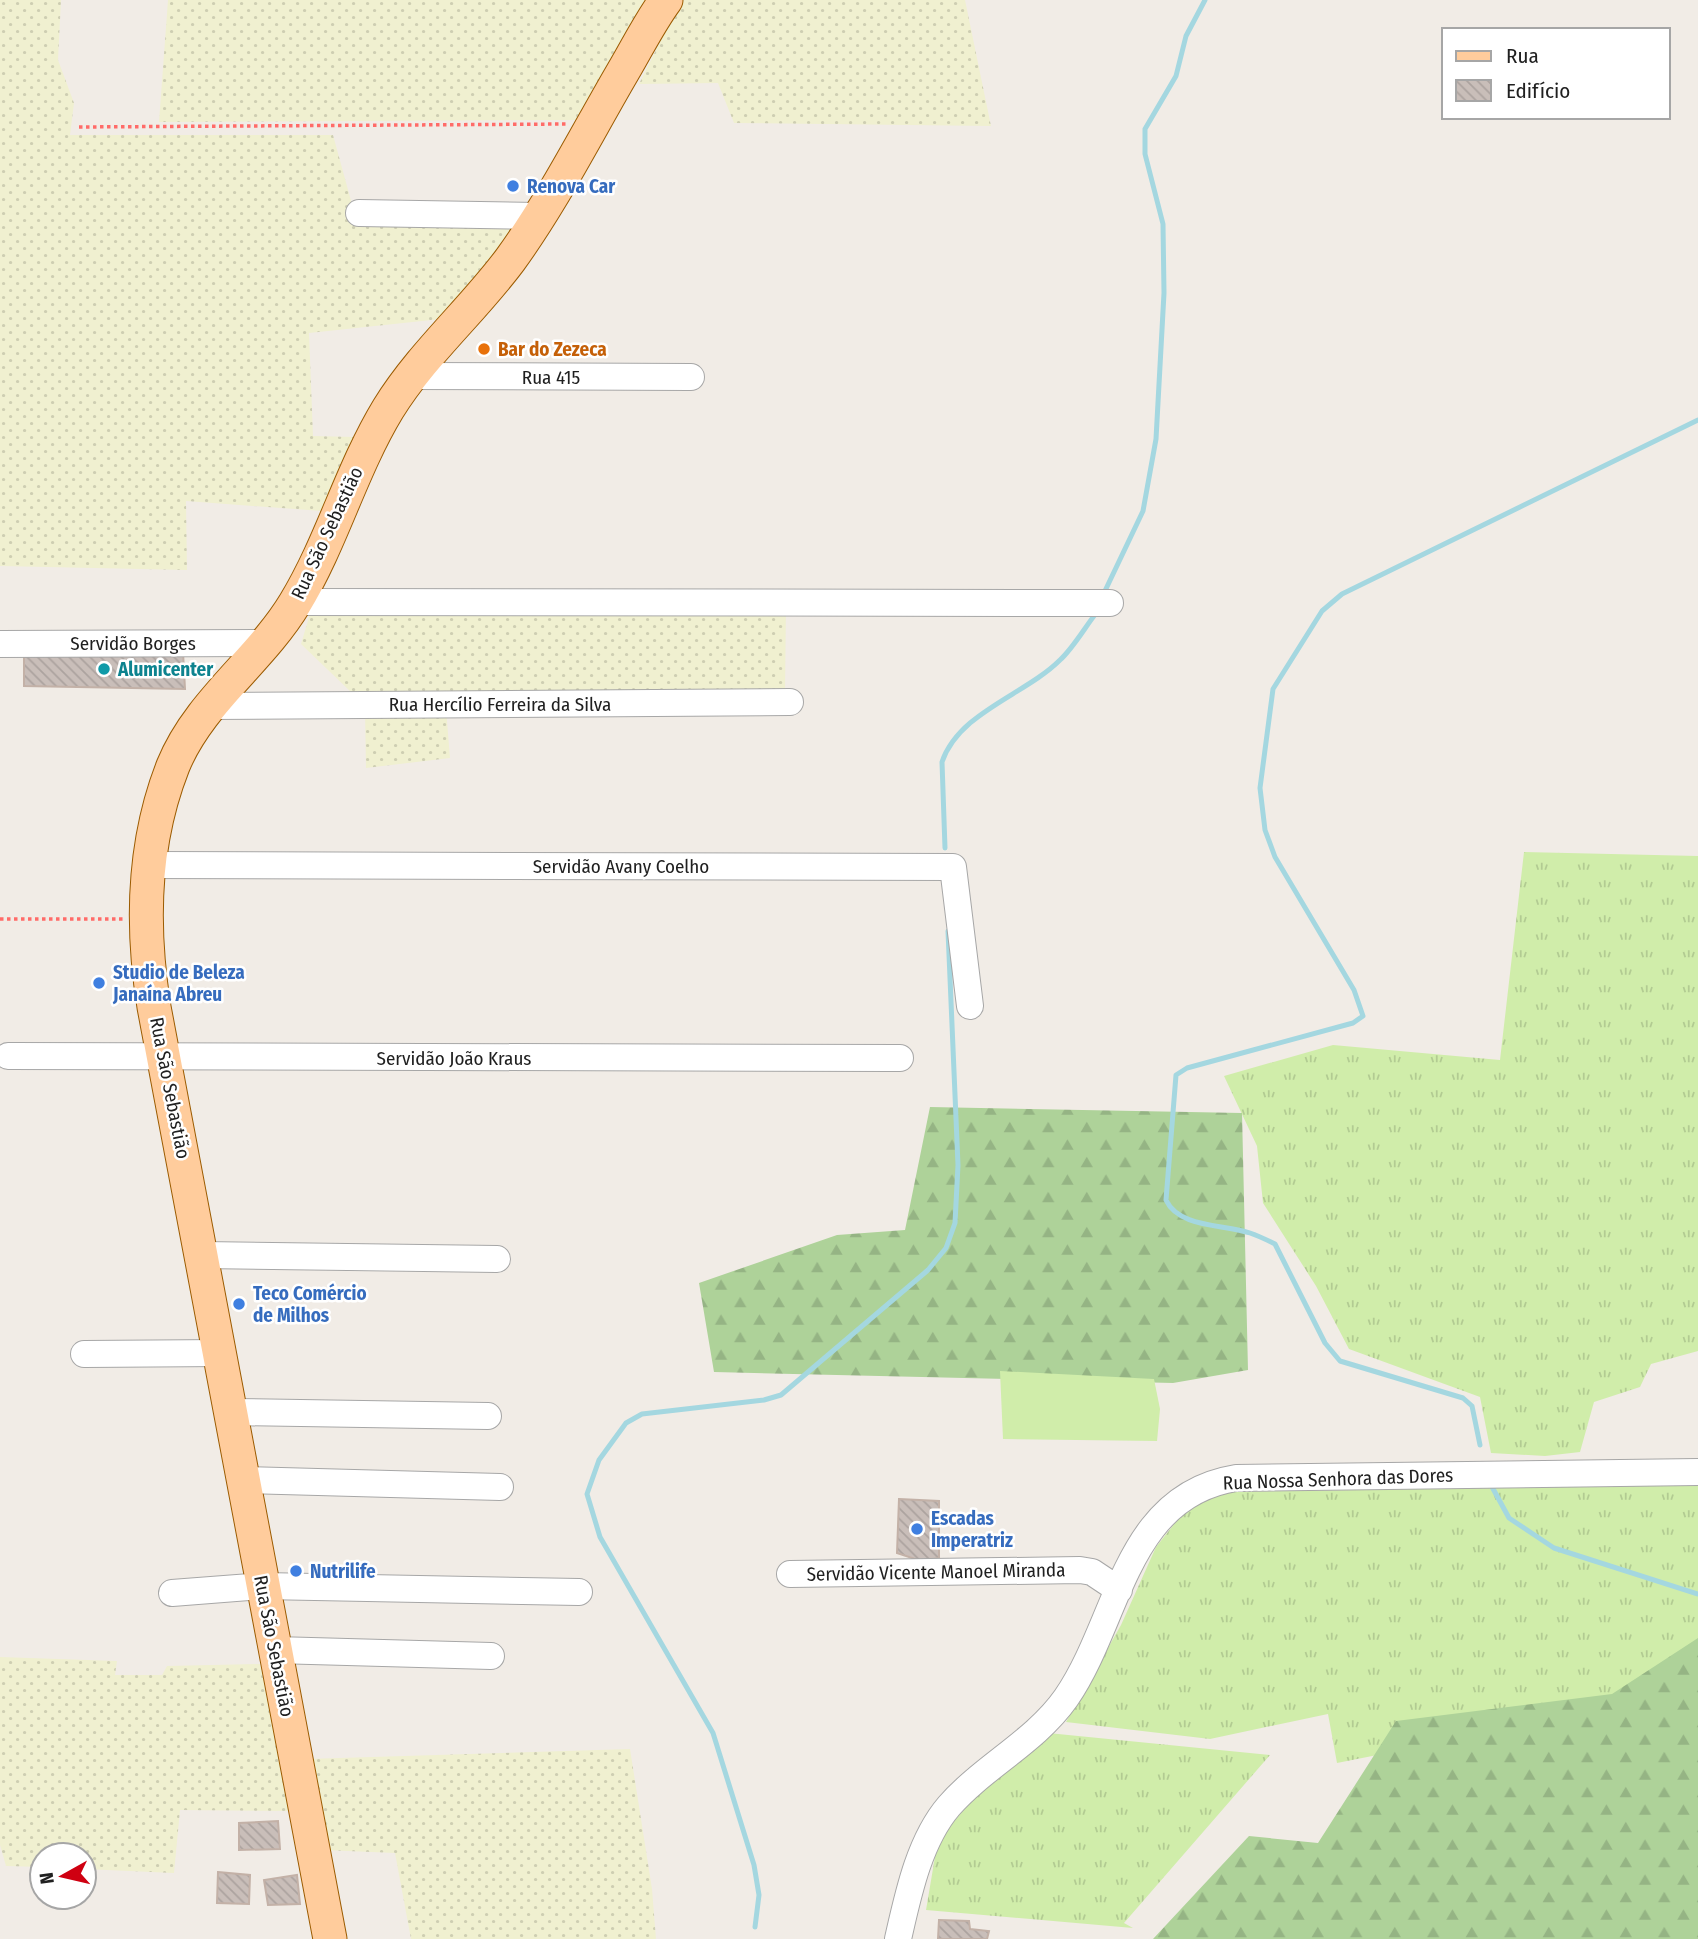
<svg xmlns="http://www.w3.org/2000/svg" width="1698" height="1939" font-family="'Fira Sans Condensed',sans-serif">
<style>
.farmland{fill:url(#farmland-dots)}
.grass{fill:url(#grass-tufts)}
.forest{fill:url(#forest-firs)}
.garden{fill:#d0edaa}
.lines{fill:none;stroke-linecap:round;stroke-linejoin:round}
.stream{stroke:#a4d7e0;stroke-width:5}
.building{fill:url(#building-back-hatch);stroke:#c3b1a7;stroke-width:2}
.minor-casing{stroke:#a7a7a7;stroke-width:28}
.major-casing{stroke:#9b5b00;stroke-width:35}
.path{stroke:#ff6b68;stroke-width:3.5;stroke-dasharray:3.5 3.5;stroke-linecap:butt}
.minor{stroke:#fff;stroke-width:26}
.major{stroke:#ffcc9c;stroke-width:33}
.shop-dot{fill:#3f7fe0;stroke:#fff;stroke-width:2.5}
.food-dot{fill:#e8710a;stroke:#fff;stroke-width:2.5}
.culture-dot{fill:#0f9aa8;stroke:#fff;stroke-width:2.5}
.labels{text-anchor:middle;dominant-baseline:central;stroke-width:5;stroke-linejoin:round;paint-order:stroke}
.shop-label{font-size:19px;font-weight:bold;fill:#366cbe;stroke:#fff;text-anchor:start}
.food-label{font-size:19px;font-weight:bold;fill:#c56008;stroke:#fff;text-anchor:start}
.street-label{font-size:19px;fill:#202020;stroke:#fff}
.culture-label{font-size:19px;font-weight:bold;fill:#0d838f;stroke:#fff;text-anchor:start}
</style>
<defs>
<pattern id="farmland-dots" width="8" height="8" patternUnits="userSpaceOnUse" patternTransform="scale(1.75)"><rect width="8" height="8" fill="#f0f0d0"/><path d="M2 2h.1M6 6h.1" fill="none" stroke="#ceceb2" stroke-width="1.8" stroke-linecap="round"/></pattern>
<pattern id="grass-tufts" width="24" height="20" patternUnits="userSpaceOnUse" patternTransform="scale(1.75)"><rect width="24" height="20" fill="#d0edaa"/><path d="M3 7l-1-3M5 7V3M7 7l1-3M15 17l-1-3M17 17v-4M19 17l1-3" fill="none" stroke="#b2cb92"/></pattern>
<pattern id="forest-firs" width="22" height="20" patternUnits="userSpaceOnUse" patternTransform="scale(1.75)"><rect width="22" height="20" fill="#aed299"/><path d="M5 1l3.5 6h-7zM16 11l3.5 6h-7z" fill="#95b484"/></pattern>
<pattern id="building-back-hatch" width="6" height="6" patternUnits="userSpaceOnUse" patternTransform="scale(1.75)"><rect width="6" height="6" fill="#c9beb9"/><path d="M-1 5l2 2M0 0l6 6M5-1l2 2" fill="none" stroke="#aca39f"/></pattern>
</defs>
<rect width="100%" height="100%" fill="#f1ece6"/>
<!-- farmland -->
<path class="farmland" d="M0,0H61L58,60L74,103L70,135H333L356,219L521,222L441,319L309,333L313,436L356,437L322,511L186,501L187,570L0,566Z
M168,0H653L583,120L159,122Z
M681,0H965L991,126L734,123L718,83L639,84Z
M312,607H786L785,694L352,693L301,644Z
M446,709L450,758L366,768L365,711Z
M0,1657L117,1661L115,1675H162L167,1666L260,1664L292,1811L180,1810L174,1873L84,1869V1855H42V1867L6,1866L0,1845Z
M630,1749L652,1889L656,1939H411L395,1853L323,1850L307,1759Z"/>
<!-- grass -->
<path class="grass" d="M1524,852L1698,856V1351L1651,1364L1640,1387L1594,1402L1580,1452L1545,1456L1491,1453L1480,1397L1349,1349L1316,1286L1263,1203L1257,1146L1224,1076L1333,1045L1500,1060Z
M1698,1485V1647L1659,1699L1337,1763L1328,1714L1210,1739L1066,1722L1121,1625L1156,1547L1183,1513L1220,1492Z
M1048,1733L1270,1755L1124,1923L1133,1928L926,1910L938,1839L986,1785Z"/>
<!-- forest -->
<path class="forest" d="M930,1107L1242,1113L1248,1370L1173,1383L714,1372L699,1283L837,1235L905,1230Z
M1698,1638V1939H1153L1249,1836L1318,1843L1396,1721L1612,1694Z"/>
<!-- garden -->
<path class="garden" d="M1000,1371L1154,1379L1160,1409L1157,1441L1003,1439Z"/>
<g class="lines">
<!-- stream -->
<path class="stream" d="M1104,593L1143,511L1156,439L1164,293L1163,224L1145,154V129L1176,76L1186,36L1205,0
M945,848L942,762C959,712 1025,695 1060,660C1074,647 1085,627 1097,612
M1480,1445L1472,1406L1463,1398L1340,1361L1325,1343L1275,1244C1267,1240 1259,1236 1250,1233C1224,1224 1179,1228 1166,1200L1176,1075L1187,1068L1353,1023L1363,1016L1354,990L1275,857L1265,830L1260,788L1273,689L1322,611L1342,594L1698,420
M1491,1485L1509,1518L1554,1548L1698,1594
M755,1927L759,1895L754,1865L713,1733L600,1537L587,1494L599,1460L626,1423L642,1414L764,1400L781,1395L928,1270L946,1248L955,1223L958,1165L948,931"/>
</g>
<!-- building -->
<path class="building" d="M24,652H183L185,689L24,686Z
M899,1499L939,1501V1558L921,1561L897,1553Z
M278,1821L280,1849L239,1850V1823Z
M218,1872L250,1875L249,1904L217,1903Z
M297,1875L300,1904L268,1905L264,1880Z
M939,1920L969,1921L970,1929L989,1931L987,1939H938Z"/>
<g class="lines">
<defs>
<path id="minor" d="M359,213L538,216
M412,376L691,377
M296,602L1110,603
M0,644L266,643
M210,706L790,702
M149,865L953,867L970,1006
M8,1056L900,1058
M203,1255L497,1259
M84,1354L222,1353
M232,1412L488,1416
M244,1480L500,1487
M790,1574L1080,1570L1092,1572L1119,1590
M172,1593L263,1586L579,1592
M275,1650L491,1656
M898,1939C908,1895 919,1841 949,1806C984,1766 1035,1742 1066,1698C1120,1620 1124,1496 1236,1478L1698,1472"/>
<path id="major" d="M330,1939L154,1007C141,926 143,842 173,766C199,702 260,661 295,603C332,542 351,470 388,409C422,354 472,311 510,260C552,202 585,137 621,75C636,50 649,23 666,0"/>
</defs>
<!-- minor casing -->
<use href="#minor" class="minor-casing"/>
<!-- major casing -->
<use href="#major" class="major-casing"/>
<!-- path -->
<path class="path" d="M79,127L566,124
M0,919H123"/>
<!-- minor -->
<use href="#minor" class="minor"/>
<!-- major -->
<use href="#major" class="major"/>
</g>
<!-- markers -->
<g class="shop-dot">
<circle cx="513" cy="186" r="7"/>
<circle cx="99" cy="983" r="7"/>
<circle cx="239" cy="1304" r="7"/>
<circle cx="917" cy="1529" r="7"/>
<circle cx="296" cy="1571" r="7"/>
</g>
<circle class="food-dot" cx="484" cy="349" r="7"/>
<circle class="culture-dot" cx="104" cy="669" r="7"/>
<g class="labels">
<!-- shop labels -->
<g class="shop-label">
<text x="527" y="186">Renova Car</text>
<text x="113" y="972">Studio de Beleza<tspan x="113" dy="22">Janaína Abreu</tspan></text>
<text x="253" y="1293">Teco Comércio<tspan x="253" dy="22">de Milhos</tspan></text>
<text x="931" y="1518">Escadas<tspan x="931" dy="22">Imperatriz</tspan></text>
<text x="310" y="1571">Nutrilife</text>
</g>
<!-- food labels -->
<g class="food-label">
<text x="498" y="349">Bar do Zezeca</text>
</g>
<!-- street labels -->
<g class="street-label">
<text x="551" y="377">Rua 415</text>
<text transform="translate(327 533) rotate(-65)">Rua São Sebastião</text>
<text x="133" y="643">Servidão Borges</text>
<text x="500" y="704">Rua Hercílio Ferreira da Silva</text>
<text x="621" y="866">Servidão Avany Coelho</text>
<text x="454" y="1058">Servidão João Kraus</text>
<text transform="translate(170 1088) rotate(79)">Rua São Sebastião</text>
<text transform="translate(1338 1479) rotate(-2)">Rua Nossa Senhora das Dores</text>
<text transform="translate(936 1572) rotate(-1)">Servidão Vicente Manoel Miranda</text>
<text transform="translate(274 1646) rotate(79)">Rua São Sebastião</text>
</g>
<!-- culture labels -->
<g class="culture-label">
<text x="118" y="669">Alumicenter</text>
</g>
</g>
<!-- legend -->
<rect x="1442" y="28" width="228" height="91" fill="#ffffff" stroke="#a6a6a6" stroke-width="2"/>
<rect x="1456" y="51" width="35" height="10" fill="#ffcc9c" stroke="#a6a6a6" stroke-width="2"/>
<text x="1506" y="63" font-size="21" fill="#202020">Rua</text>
<rect x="1456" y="80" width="35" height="21" fill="url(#building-back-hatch)" stroke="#a6a6a6" stroke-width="2"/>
<text x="1506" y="98" font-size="21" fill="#202020">Edifício</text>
<!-- north arrow -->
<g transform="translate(63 1876) rotate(262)"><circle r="33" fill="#ffffff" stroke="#a6a6a6" stroke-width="2"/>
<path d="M0-5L12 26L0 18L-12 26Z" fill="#cf0011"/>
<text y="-10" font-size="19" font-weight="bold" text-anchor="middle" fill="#202020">N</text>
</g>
</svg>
